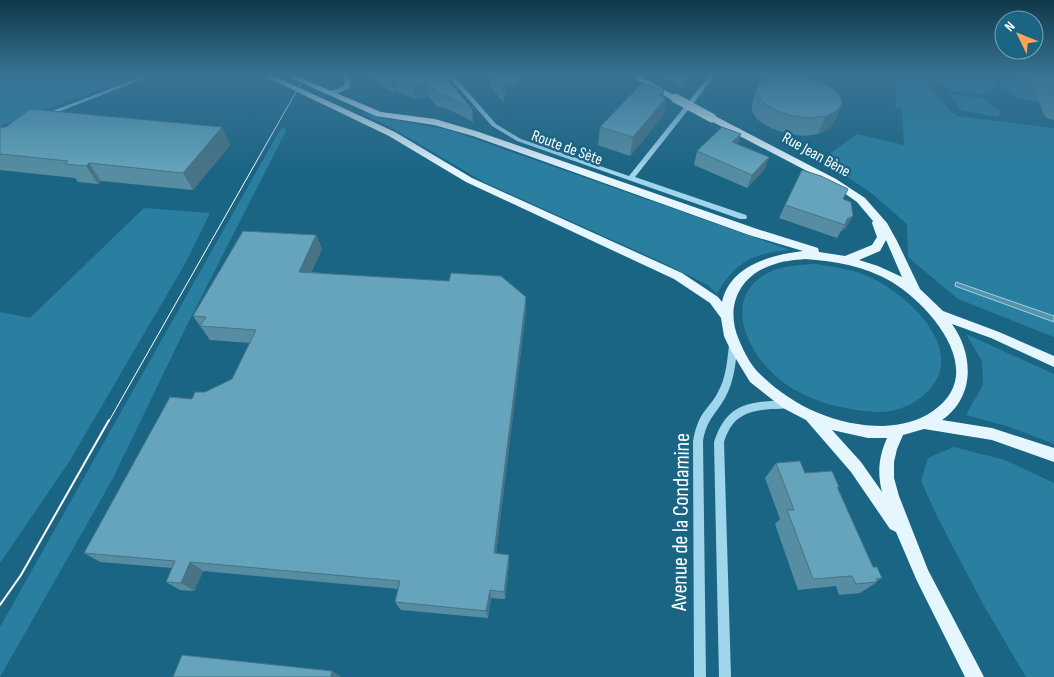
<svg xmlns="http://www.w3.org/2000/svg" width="1054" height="677" font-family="'Sofia Sans Condensed',sans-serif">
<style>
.green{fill:#2a7fa1}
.water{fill:#5a91a6;stroke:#93d5ed}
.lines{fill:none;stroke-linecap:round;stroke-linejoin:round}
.minor{fill:#a0d6eb;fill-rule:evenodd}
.major{fill:#e5f6ff;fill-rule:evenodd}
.tram-far1{stroke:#fff;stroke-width:1}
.tram{stroke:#fff;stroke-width:2}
.major-bridge{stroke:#e5f6ff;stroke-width:9}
.wall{fill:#578da2}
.shaded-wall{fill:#477384}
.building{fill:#65a4bc;stroke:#477384}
.labels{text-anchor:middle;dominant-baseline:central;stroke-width:5;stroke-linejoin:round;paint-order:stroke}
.far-street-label{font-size:16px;fill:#fff;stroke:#1b6584}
.near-street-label{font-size:22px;fill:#fff;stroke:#1b6584}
</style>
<rect width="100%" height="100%" fill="#1b6584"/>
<!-- green -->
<path class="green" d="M0,76H137L0,126Z
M898,76H923L947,108L957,116L1054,128V337L958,299L908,257L907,224L870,192L821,160L857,134L904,145L902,109L895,108Z
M934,76H993L996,88L988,90L980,95C958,92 949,95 934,76Z
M998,76H1034L1039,102L1016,98L1014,95L1002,88Z
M950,94L987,99L990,105L999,110L1000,115L996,117L961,110Z
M365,112C394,123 426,123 455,132L790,250C755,253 735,261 717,294L708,285L668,265L484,182L392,128L362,114Z
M281,128L286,129L285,133L185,329L112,480L0,677V627Z
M144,208L210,213L186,262L69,462L0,563V312L30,318Z
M816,264C836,267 856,270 874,279C911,298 969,352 926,393C914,405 896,412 878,412C843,410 808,402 779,379C748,354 720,298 768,273C783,265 800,265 816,264Z
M966,334L1054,374V444L1010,427L966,415L983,385L982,361Z
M954,447L1005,460L1054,483V677H1026L984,606L939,520L921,481L928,458Z"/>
<!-- water -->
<path class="water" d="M956,282L1054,316V322L955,286Z"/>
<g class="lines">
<!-- minor -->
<path class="minor" d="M143,76H151L45,117L40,116Z
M342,76H348L351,81L349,88L339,93L324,94V92L338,89L344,86L345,81Z
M448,76H454L496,124L521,139L629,176L709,76H715L635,177L746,215L747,217L746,219H740L517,141L492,126Z
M733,342L736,344L737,346C736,363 734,381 726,396C716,415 707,418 703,441L706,677H694L693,441C695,430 698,420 704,412C709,405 715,399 718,392C726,378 727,361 729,346L730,344Z
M787,400L790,401L792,404L790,407C784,409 777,409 771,409C745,411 732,417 724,442L731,677H719L714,442C727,402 750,402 787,400Z"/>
<!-- major -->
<path class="major" d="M264,76H274L395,132L472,178L682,273L718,297L722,302C730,265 771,255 803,251L749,235L473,136L434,125L376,116L286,76H296L381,112L435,119L479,132L757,229L818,248L819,252L845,256L872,245L877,237L872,223L873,221L857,202L830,183L709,120V116H715L836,179L865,198L887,223L897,241L920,289L943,311L999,332L1054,356V367L991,338L952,324C974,355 975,397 942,420L992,428L1054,448V462L992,440L924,429L903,435L897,449L894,462V478L899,496L928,570L984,677H965L917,581L896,532L890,529L851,472L806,420L783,408L750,382L730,349L724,336L721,318L710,303L674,279L466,182L389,136ZM886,240L902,277L878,266L859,260L880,251ZM805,259C835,261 865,266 892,282C931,306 989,373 933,411C919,421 901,425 883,426C837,426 794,407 761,375C751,366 744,352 739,340C725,308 738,276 772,265C782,261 794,260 805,259ZM832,430L868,438H887C879,456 877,472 882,492L861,462Z
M630,76H640L679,98L672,100Z"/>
<!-- tram-far1 -->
<path class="tram-far1" d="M109,421L305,76"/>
<!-- tram -->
<path class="tram" d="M0,605L21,575L109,420"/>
<!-- major-bridge -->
<path class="major-bridge" d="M675,98L712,118"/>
</g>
<!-- wall -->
<path class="wall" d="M367,76H444L472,109L473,122L446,108L437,107L429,97L416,99L398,92L394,93L367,77Z
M490,76H528L516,86L508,84L503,102L490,85Z
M660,76H693L683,88Z
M1033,76H1054V120L1049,119L1045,117L1031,81Z
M757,87L842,104L834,122L829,129L818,134L803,136L786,133L771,128L758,120L752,112V104Z
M663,97L666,98L663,116L630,156L598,145L600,127Z
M0,127L230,145L193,190L101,181L98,184L78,182L75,178L0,170Z
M741,134L737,144L769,157L764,170L747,188L694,165L697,151Z
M843,199L853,216L845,229L841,231L837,238L779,218L785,205Z
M316,235L322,249L311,272L526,297V310L496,553L509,563L505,599L491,598L488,618L401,610L395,602L398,589L203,571L194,591L180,590L166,582L172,568L100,562L84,553L192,399L232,379L250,343L210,340L193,316Z
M776,463L805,473L839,487L838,488L873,567L882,578L877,581V582L860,593L839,595L836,586L798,590L775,524L780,519L765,478Z"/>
<!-- shaded-wall -->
<path class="shaded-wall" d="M506,76H508V84L503,102V89Z
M516,76H528L516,86Z
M686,76H693L683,88Z
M395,79L398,92L394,93L392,80Z
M428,83L429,97L416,99L414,86Z
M664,90L662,103L666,98L663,116L630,156L633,137L660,95Z
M842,104L834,122L829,129L818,134L826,116Z
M222,127L230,145L193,190L183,173Z
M741,134L736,147L732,142Z
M769,157L764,170L747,188L752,175Z
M89,163L101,181L98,184L86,166Z
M853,216L845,229L841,231L845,225L847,219Z
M316,235L322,249L306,285L299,272Z
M526,297V310L495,562L494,553Z
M509,555V563L505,599L504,592Z
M190,562L203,571L194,591L181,583Z
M490,590L491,598L488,618L486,611Z
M332,671L341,676L340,677H331Z"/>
<!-- building -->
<path class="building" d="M384,76H444L472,109L445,95L436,93L428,83L414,86L395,79L392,80Z
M493,76H506L503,89Z
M766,76H803L820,81L832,88L840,96L842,104L837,111L826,116L810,118L793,116L777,111L764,103L758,95L757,87Z
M1046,76H1054V94Z
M642,83L664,90L660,95L666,98L633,137L600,127Z
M30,109L222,127L183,173L89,163L86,166L65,164L68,161L0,154V127H6Z
M722,127L741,134L732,142L769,157L752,175L697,151Z
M802,170L821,176L848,189L843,199L851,202L853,216L847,219L845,225L785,205Z
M243,231L316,235L299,272L449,281L451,273L501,276L526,297L494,553L509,555L504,592L490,590L486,611L395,602L400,581L190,562L181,583L166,582L175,561L84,553L170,397L192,399L195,392H205L232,379L256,330L200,326L206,317L193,316Z
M800,461L805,473L832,471L839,487H837L873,567H877L882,578L876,579L877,582L856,584L852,576L813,579L787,510H794L776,463Z
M182,655L332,671L331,677H173Z"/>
<!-- sky -->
<linearGradient id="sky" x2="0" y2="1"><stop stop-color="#0f3849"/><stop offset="0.44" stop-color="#397394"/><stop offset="1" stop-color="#397394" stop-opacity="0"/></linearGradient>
<rect width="1054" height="171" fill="url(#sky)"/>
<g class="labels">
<!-- far-street labels -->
<g class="far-street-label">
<text transform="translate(567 148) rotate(20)">Route de Sète</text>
<text transform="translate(816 155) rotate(29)">Rue Jean Bène</text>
</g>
<!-- near-street labels -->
<g class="near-street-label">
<text transform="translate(681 522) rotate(-89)">Avenue de la Condamine</text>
</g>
</g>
<!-- north arrow -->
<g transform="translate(1019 35) rotate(313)"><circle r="24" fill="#1b6584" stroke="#76a3b5"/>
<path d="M0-4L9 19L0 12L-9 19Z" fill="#fda45d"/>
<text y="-8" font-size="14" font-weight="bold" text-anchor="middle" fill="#ffffff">N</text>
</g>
</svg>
